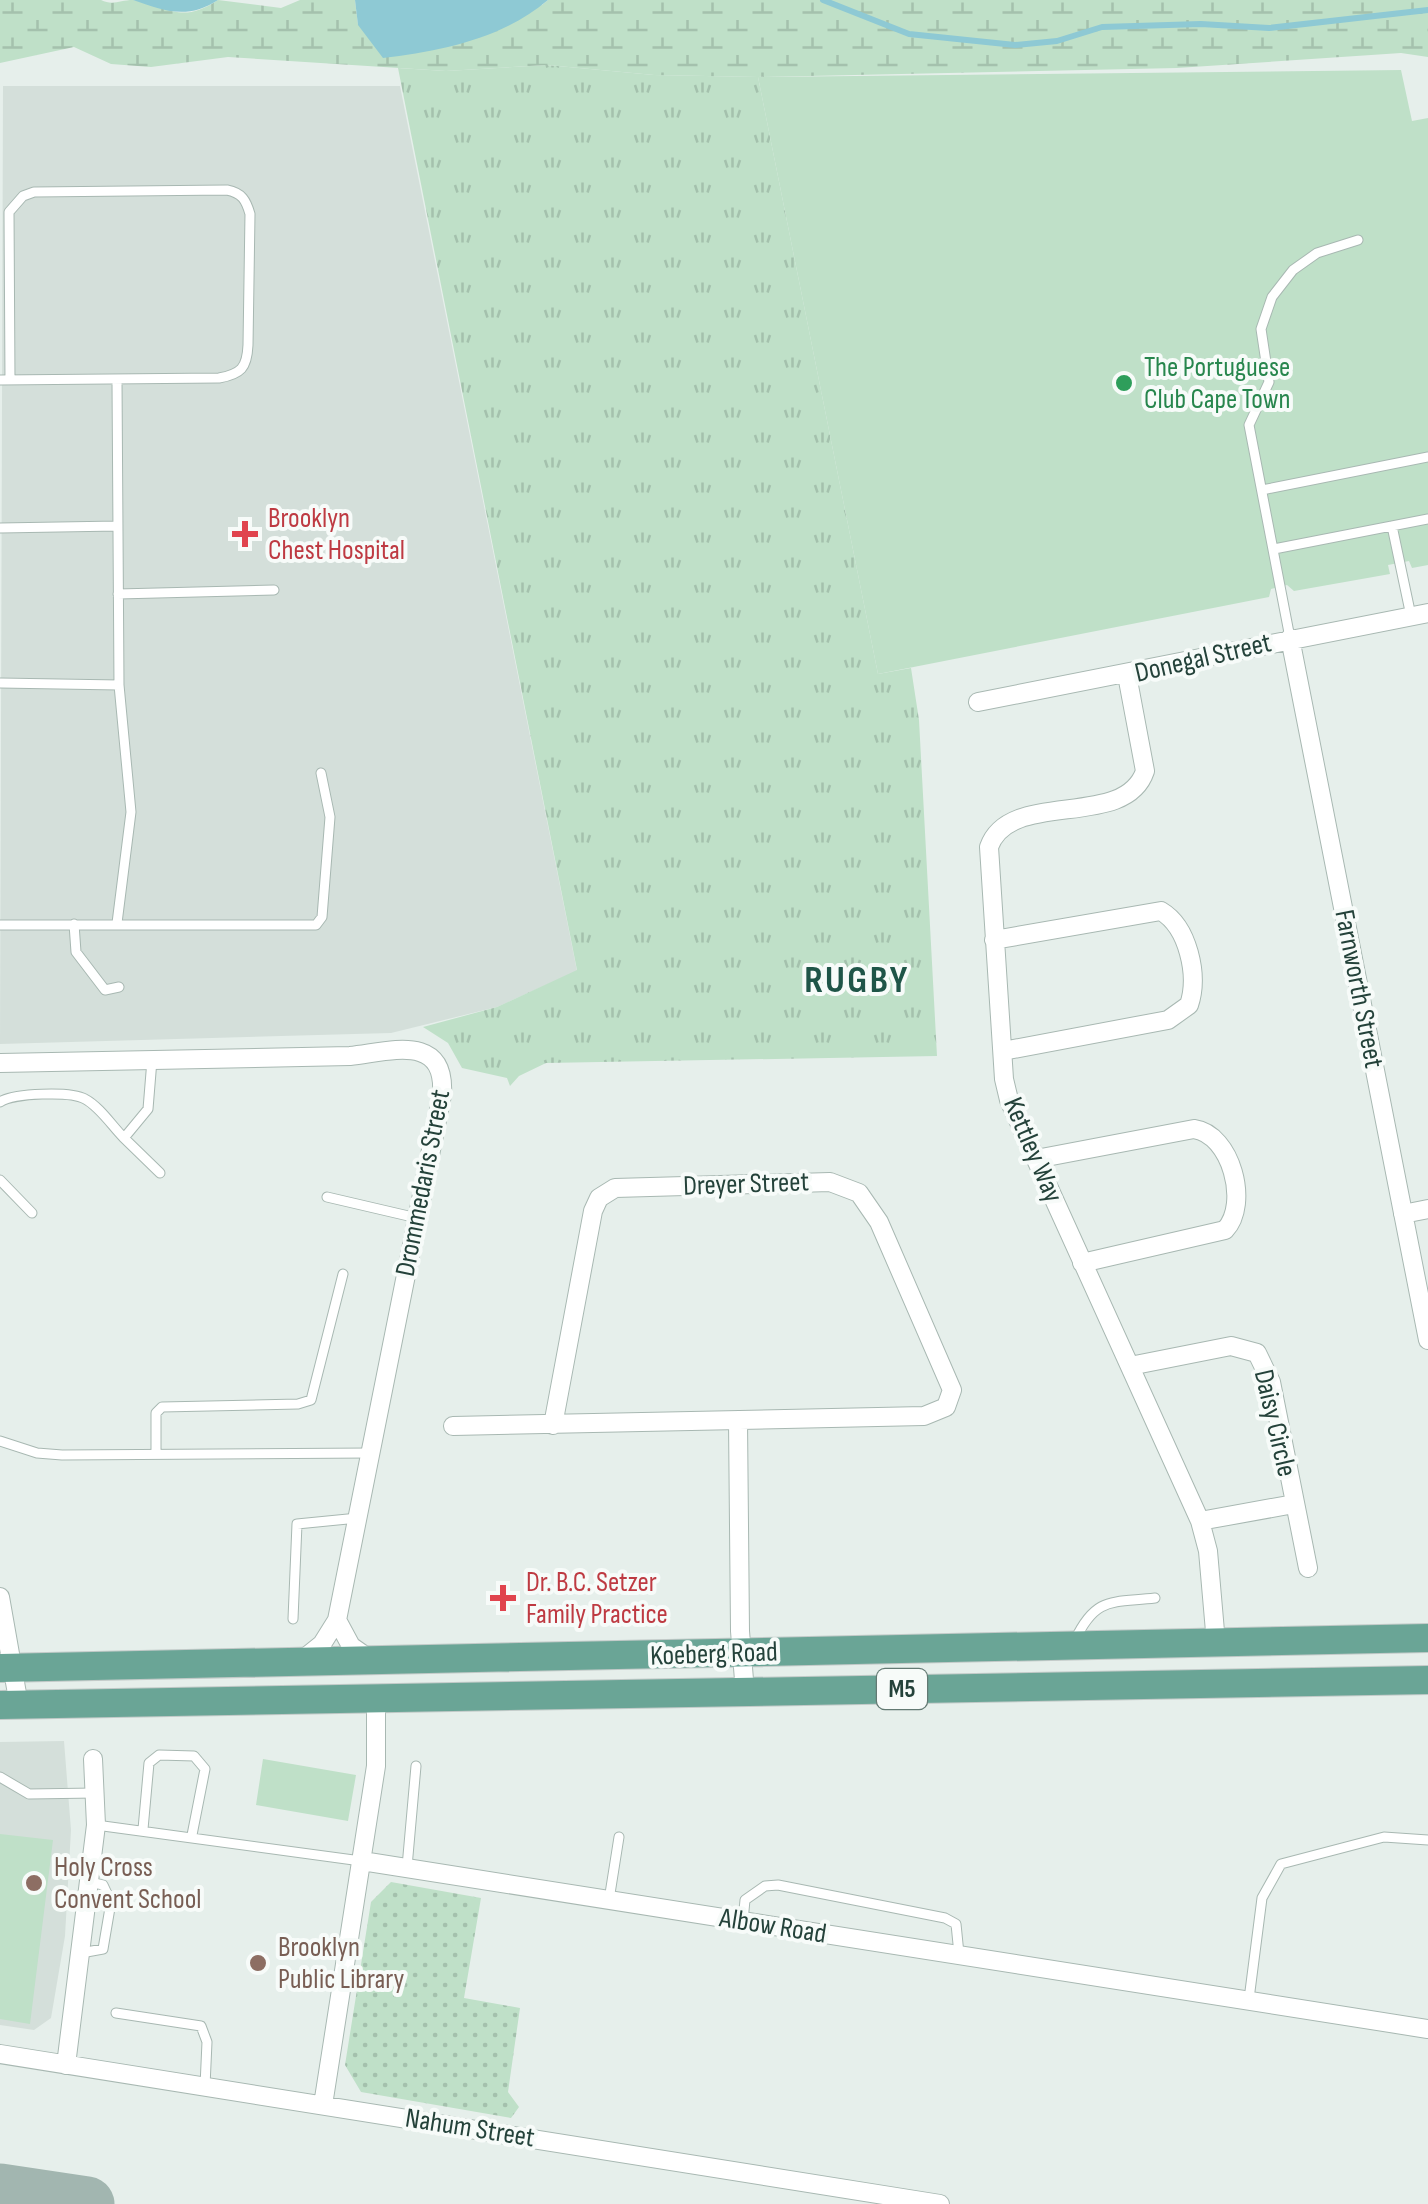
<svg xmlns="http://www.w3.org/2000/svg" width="1428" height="2204" font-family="'Sofia Sans Condensed',sans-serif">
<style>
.built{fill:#d4dfda}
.grass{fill:url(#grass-tufts)}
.wetland{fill:url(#wetland-marsh)}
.park{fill:url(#park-dots)}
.pitch{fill:#bfe0c8}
.water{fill:#8ec9d4}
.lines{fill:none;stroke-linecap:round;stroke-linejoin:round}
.stream{stroke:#8ec9d4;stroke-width:6}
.taxiway{stroke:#a2b6b0;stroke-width:55}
.service-casing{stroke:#a8b8b2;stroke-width:11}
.minor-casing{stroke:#a8b8b2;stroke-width:20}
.primary-casing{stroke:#c2cac8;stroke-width:30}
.service{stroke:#fff;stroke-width:9}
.minor{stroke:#fff;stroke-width:18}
.primary{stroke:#6aa596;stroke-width:28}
.leisure-dot{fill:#2e9e5b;stroke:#f7fbf9;stroke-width:4}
.health-dot{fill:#e0444e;stroke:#f7fbf9;stroke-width:4}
.education-dot{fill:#8d6e63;stroke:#f7fbf9;stroke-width:4}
.labels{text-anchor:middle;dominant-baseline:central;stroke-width:8;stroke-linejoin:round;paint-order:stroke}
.shield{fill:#f7fbf9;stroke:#637a73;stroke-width:2.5}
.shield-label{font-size:25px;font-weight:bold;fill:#24423a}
.leisure-label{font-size:28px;fill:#27864d;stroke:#f7fbf9;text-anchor:start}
.health-label{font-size:28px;fill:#be3a42;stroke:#f7fbf9;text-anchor:start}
.street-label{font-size:28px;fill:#24423a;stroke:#f7fbf9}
.education-label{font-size:28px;fill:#785e54;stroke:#f7fbf9;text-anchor:start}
.district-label{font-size:38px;font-weight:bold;letter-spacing:2.5px;fill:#1f5548;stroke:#f7fbf9}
</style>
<defs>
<pattern id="grass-tufts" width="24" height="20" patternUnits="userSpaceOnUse" patternTransform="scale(2.5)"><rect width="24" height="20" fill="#bfe0c8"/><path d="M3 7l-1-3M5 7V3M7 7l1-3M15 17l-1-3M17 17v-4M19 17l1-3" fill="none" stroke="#a4c1ad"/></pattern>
<pattern id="wetland-marsh" width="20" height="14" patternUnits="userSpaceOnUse" patternTransform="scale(2.5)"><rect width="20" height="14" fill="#bfe0c8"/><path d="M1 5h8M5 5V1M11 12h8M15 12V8" fill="none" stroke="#a4c1ad"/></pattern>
<pattern id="park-dots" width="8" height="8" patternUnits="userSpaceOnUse" patternTransform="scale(2.5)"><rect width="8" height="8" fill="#bfe0c8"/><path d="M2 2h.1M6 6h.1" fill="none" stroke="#a4c1ad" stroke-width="1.8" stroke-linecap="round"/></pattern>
</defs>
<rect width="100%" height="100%" fill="#e6efeb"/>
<!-- built -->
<path class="built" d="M3,86H400L577,971L497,1007L391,1033L0,1044Z
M64,1741L71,1830L65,1936L51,2018L34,2030L0,2025V1742Z"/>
<!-- grass -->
<path class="grass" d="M547,65L654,75L758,77L878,674L911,668L919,720L937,1056L546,1063L519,1076L510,1086L507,1078L462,1068L448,1043L423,1027L497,1007L577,970L398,68L446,71Z"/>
<!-- wetland -->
<path class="wetland" d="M0,0H101C113,6 120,0 133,0C170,6 180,25 218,0L281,8L300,0H355L358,25L542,5L548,0H1428V57L1401,53L1177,68L758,77L654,75L547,65L446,71L228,57L151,67L111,64L74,47L0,63Z"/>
<!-- park -->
<path class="park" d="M391,1882L481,1898L464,1998L520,2008L508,2092L519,2107L511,2118L361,2092L345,2065L371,1902Z"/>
<!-- pitch -->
<path class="pitch" d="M1401,70L1412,121L1428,118V565L1412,568L1409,561L1388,565L1390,574L1294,591L1287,585L1271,589L1269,597L878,674L758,77Z
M263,1759L356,1775L348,1821L256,1805Z
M0,1834L53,1840L30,2024L0,2019Z"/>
<!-- water -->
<path class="water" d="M133,0H218C187,20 165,11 133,0Z
M355,0H548C502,39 441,51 383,58L358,25Z"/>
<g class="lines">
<!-- stream -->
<path class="stream" d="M823,0L909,34L1015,45L1057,41L1102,27L1201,24L1269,28L1428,10"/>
<!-- taxiway -->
<path class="taxiway" d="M0,2191L87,2204"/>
<defs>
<path id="service" d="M0,380L219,378C241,374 247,368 248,345L250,214C246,200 242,193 227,190L34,192L23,196L9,212L10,380
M1262,490L1428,457
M1392,526L1411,616
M0,528L118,526
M1274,549L1428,519
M118,594L274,590
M1290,638L1249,425L1269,382L1261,329L1272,297L1293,270L1317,253L1358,240
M0,683L119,685
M117,923L131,812L119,685L117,381
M74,924L76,952L105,990L119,987
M0,925H316L322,917L330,817L321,773
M152,1060L148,1109L124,1138L160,1173
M0,1102C13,1093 71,1091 85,1099C100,1107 112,1126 124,1138
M0,1180L32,1213
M327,1197L417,1218
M0,1441L37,1453L62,1455L371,1453
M156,1454V1413L162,1407L298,1404L311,1400L343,1274
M293,1619L297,1524L358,1518
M1075,1640C1096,1596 1112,1603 1155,1598
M0,1777L29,1794L95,1793
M96,1825L361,1861
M143,1829L149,1763L159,1755L194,1756L205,1769L192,1835
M407,1867L416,1766
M609,1900L619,1837
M743,1921L745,1900L765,1886L778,1885L945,1918L956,1924L959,1954
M81,1953L103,1949L111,1902L103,1885L90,1882
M1249,1999L1262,1898L1281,1864L1384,1837L1428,1840
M116,2013L201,2026L207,2042L205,2086"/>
<path id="minor" d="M1290,638L1428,1340
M1127,675L1145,771C1125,831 1010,788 989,847L1004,1079L1009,1100L1200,1521L1208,1551L1216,1643
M978,702L1428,613
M994,940L1161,911C1188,927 1199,975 1189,1005L1168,1020L1003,1051
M0,1063L350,1056C389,1052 446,1032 442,1095L337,1620L322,1644L302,1660
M1036,1159L1194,1129C1231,1134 1250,1204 1225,1230L1082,1263
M1403,1214L1428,1209
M1130,1366L1231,1346L1257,1353L1271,1382L1308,1568
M738,1420L740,1631L745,1692
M453,1426L924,1416L946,1407L952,1390L879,1222L859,1193L830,1182L615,1188L599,1198L593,1211L553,1425
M1200,1521L1294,1504
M0,1597L19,1705
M337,1620L351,1646L371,1660
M362,1861L1428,2029
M0,2054L940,2204
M66,2065L96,1825L93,1759
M323,2105L376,1766V1699"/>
<path id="primary" d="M0,1668L1428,1638
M0,1705L1428,1680"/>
</defs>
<!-- service casing -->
<use href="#service" class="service-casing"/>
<!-- minor casing -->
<use href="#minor" class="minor-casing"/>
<!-- primary casing -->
<use href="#primary" class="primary-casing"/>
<!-- service -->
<use href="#service" class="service"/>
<!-- minor -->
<use href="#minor" class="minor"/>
<!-- primary -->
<use href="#primary" class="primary"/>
</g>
<!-- markers -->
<circle class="leisure-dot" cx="1124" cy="383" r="10"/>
<g class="health-dot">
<path d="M240 519h10v10h10v10h-10v10h-10v-10h-10v-10h10z"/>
<path d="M498 1583h10v10h10v10h-10v10h-10v-10h-10v-10h10z"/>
</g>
<g class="education-dot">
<circle cx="34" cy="1883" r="10"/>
<circle cx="258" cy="1963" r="10"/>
</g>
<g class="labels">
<!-- shield labels -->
<rect class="shield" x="877" y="1669" width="50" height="40" rx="8"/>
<g class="shield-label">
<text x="902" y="1689">M5</text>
</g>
<!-- leisure labels -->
<g class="leisure-label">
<text x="1144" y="367">The Portuguese<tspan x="1144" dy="32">Club Cape Town</tspan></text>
</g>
<!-- health labels -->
<g class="health-label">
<text x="268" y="518">Brooklyn<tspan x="268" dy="32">Chest Hospital</tspan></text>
<text x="526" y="1582">Dr. B.C. Setzer<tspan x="526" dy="32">Family Practice</tspan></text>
</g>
<!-- street labels -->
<g class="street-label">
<text transform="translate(1203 658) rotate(-13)">Donegal Street</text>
<text transform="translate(1359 989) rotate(79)">Farnworth Street</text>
<text transform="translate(1033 1150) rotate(67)">Kettley Way</text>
<text transform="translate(423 1183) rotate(-79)">Drommedaris Street</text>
<text transform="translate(746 1184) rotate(-2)">Dreyer Street</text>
<text transform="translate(1275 1423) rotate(77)">Daisy Circle</text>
<text transform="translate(714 1654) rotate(-2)">Koeberg Road</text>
<text transform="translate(773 1926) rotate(9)">Albow Road</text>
<text transform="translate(470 2128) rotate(9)">Nahum Street</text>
</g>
<!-- education labels -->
<g class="education-label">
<text x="54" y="1867">Holy Cross<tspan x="54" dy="32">Convent School</tspan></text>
<text x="278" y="1947">Brooklyn<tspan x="278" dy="32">Public Library</tspan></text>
</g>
<!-- district labels -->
<g class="district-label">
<text x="857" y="980">RUGBY</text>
</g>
</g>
</svg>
